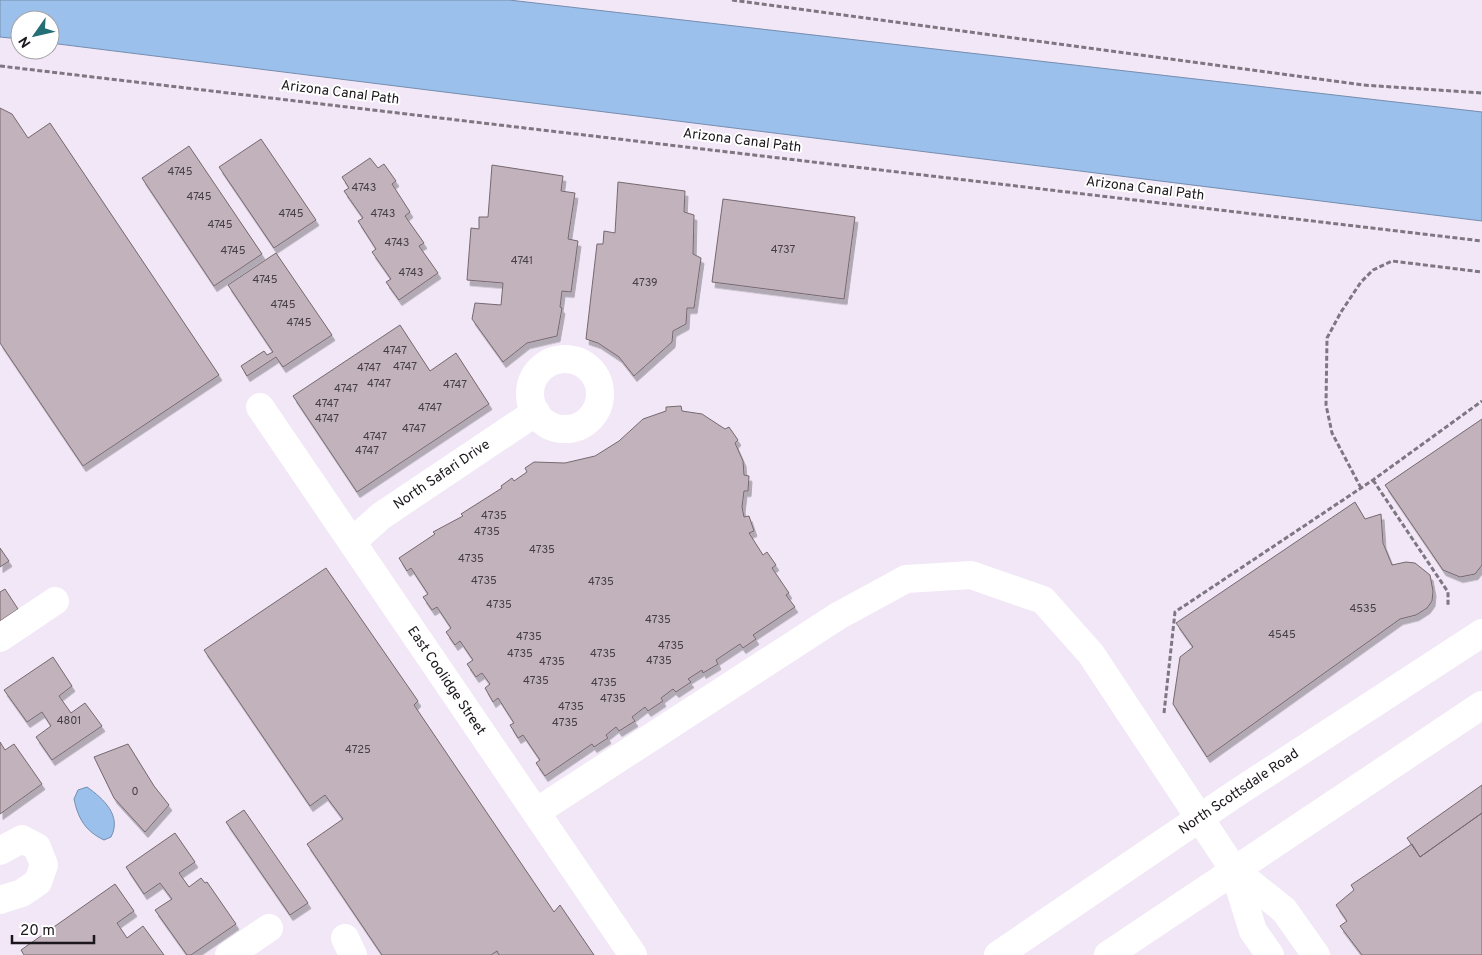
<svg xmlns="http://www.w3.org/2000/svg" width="1482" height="955" font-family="Overpass,sans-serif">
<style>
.water{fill:#9cc0ec;stroke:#758dae}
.building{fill:#c2b2bb;stroke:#776870;filter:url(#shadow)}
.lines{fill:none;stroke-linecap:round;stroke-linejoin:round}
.path{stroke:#7e7781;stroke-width:3;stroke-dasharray:5 2.5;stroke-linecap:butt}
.minor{stroke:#fff;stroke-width:28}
.major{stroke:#fff;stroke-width:28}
.labels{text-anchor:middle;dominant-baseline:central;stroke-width:4;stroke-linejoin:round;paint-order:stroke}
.number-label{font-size:11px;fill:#453e44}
.street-label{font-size:14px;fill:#1b171c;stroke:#fff}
</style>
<defs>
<filter id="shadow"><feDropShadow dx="3" dy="5.5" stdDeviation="0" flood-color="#0004"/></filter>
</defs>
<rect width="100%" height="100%" fill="#f1e7f6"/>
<!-- water -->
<path class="water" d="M0,0H509L1482,112V221L50,43V20H20V39L0,37Z
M87,787C104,799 122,816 111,837L104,840C85,831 78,818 74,799L78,790Z"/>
<!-- building -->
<path class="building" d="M0,108L12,114L28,138L50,123L219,375L83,466L0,343Z
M261,139L316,220L274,248L219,167Z
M189,146L262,254L214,286L142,178Z
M370,158L378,168L384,164L396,181L392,184L410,212L405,216L424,243L419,246L438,273L399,300L386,282L391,279L372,252L376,249L358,221L363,218L344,191L349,188L342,177Z
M492,165L563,176L561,191L575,193L568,239L578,241L571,292L562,291L560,307L562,308L557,336L527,343L503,362L472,319L475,303L501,305L503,283L467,280L471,228L479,229V217H488Z
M618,182L685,191L684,212L694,215L693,254L701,258L694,308H687L686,324L673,331L672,342L634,376L619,357L598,343L586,339L597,244H603L604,231L615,233Z
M723,199L855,217L844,299L712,282Z
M276,253L332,335L283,367L276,357L247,376L241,366L264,351L267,355L273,352L228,285Z
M400,325L430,371L456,353L489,404L357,492L293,396Z
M681,406L682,411L702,414L725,429L729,427L738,440L735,443L743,461L744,475L749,476L748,491H744L742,507L744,517L749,516L754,531L749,533L763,555L767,552L776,565L772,568L789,593L786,595L795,607L753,635L756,639L743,648L740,644L716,660L718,664L703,673L702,670L688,679L691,682L676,692L673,689L661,698L663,701L648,711L645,707L632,717L635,721L619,731L616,727L606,735L608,738L594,747L592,744L545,776L536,763L540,760L523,735L518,738L510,725L514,723L498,698L493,702L485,688L490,684L482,673L476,677L467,664L473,660L460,641L455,645L446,632L451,628L437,607L432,610L423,597L428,594L411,568L407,571L399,558L435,534L433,532L463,516L461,514L502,488L501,486L512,478L514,481L527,472L525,468L534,462L565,463L595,456L619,441L643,419L666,411V407Z
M1482,419V565L1475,574L1460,577L1443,570L1385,485Z
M1355,502L1365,519L1381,514L1383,543L1392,565L1406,562L1415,563L1430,575L1433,591L1432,601L1427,608L1416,615L1400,619L1207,757L1173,704L1180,657L1193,647L1176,623Z
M0,548L9,561L0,567Z
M326,568L418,701L414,705L554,912L560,905L594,955H499L497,951L491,955H382L307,844L343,819L325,795L310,806L204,650Z
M5,589L18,609L0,621V592Z
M53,657L72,686L59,696L71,713L85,703L102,726L52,760L36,737L51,726L42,712L27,722L4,690Z
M0,742L5,750L14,744L42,784L0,814Z
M128,744L154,786L169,805L145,832L114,798L94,757Z
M1482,785V813L1420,857L1407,838Z
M244,810L308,903L290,915L226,822Z
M1482,813V955H1362L1340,926L1347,921L1336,905L1354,890L1351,885L1412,844L1420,857Z
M175,833L195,862L179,873L189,887L201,878L205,883L207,882L236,924L191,955H187L155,910L172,899L160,883L144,894L126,867Z
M115,884L134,911L117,923L127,938L143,926L164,955H24L21,950Z"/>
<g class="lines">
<!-- path -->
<path class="path" d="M732,0L1363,85L1482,93
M0,66L1482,241
M1373,480L1448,592V605
M1361,488L1332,433L1326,405L1327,338L1341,312L1361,282L1373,270L1392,261L1482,272
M1164,713L1175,612L1373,480L1482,401"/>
<!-- minor -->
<path class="minor" d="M530 394a35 35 0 1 1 70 0a35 35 0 1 1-70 0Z
M260,407L633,955
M352,542L381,516L536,412
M0,638L55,601
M536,812L838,616L906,579L971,575L1043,600L1091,654L1234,870L1253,931L1270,955
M0,851L22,839L37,847L44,865L38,882L22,893L0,900
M1234,870L1284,910L1316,955
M345,938L353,955
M229,955L269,928"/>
<!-- major -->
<path class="major" d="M998,955L1235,794L1482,633
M1108,955L1482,705"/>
</g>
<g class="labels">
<!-- number labels -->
<g class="number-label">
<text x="180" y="172">4745</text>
<text x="364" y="188">4743</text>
<text x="199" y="197">4745</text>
<text x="291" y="214">4745</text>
<text x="383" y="214">4743</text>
<text x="220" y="225">4745</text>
<text x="397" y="243">4743</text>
<text x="783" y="250">4737</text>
<text x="233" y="251">4745</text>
<text x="522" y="261">4741</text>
<text x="411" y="273">4743</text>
<text x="265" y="280">4745</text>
<text x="645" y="283">4739</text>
<text x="283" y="305">4745</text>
<text x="299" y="323">4745</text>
<text x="395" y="351">4747</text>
<text x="405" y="367">4747</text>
<text x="369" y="368">4747</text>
<text x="379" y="384">4747</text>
<text x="455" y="385">4747</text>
<text x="346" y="389">4747</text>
<text x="327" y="404">4747</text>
<text x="430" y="408">4747</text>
<text x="327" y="419">4747</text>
<text x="414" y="429">4747</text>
<text x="375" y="437">4747</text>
<text x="367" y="451">4747</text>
<text x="494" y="516">4735</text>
<text x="487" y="532">4735</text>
<text x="542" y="550">4735</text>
<text x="471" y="559">4735</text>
<text x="484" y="581">4735</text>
<text x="601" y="582">4735</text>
<text x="499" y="605">4735</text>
<text x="1363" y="609">4535</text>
<text x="658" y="620">4735</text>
<text x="1282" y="635">4545</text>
<text x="529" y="637">4735</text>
<text x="671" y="646">4735</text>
<text x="520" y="654">4735</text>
<text x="603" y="654">4735</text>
<text x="659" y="661">4735</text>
<text x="552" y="662">4735</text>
<text x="536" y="681">4735</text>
<text x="604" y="683">4735</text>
<text x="613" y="699">4735</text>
<text x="571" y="707">4735</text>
<text x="69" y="721">4801</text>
<text x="565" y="723">4735</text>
<text x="358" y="750">4725</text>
<text x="135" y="792">0</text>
</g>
<!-- street labels -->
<g class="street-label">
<text transform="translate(340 93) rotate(7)">Arizona Canal Path</text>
<text transform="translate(742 141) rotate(7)">Arizona Canal Path</text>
<text transform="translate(1145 189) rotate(7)">Arizona Canal Path</text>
<text transform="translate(442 475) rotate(-34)">North Safari Drive</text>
<text transform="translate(446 681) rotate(56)">East Coolidge Street</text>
<text transform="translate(1239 792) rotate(-34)">North Scottsdale Road</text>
</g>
</g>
<!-- north arrow -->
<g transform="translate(35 35) rotate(236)"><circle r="24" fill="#ffffff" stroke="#a4a2a4"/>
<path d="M0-4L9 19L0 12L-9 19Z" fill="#246e76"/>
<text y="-8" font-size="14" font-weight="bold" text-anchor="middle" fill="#1b171c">N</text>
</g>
<!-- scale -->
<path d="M12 935v8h82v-8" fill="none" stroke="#1b171c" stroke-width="2.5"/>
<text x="20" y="935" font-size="15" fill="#1b171c" stroke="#ffffff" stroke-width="4" paint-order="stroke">20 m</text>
</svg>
